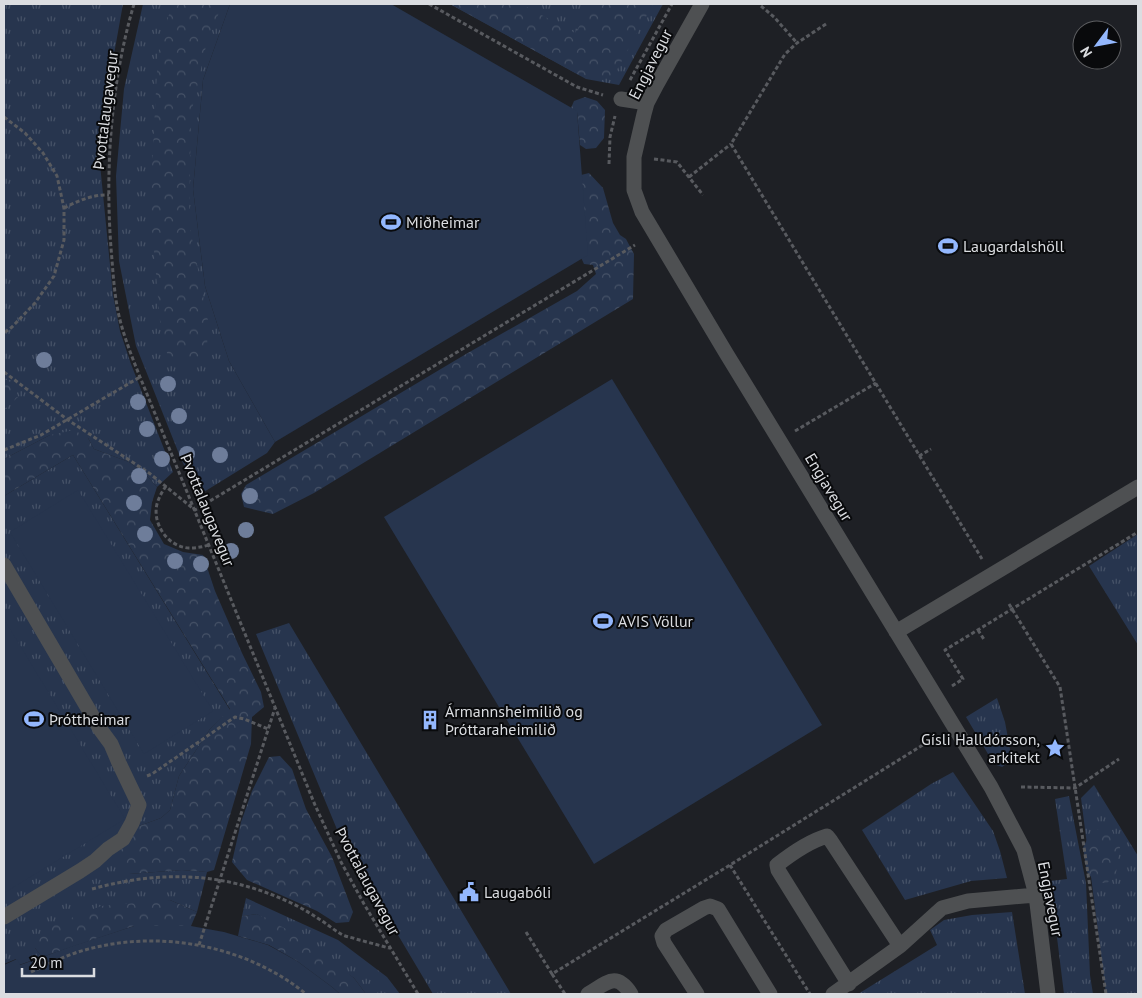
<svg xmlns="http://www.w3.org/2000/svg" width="1142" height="998" font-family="'PT Sans',sans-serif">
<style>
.grass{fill:url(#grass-tufts)}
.forest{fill:url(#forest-crowns)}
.pitch{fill:#27354e}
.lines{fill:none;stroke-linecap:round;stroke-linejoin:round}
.path{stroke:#585a5f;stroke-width:3;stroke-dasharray:4 2.5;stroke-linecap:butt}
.minor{stroke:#4e5052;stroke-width:15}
.tree{fill:#6e7d9a}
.labels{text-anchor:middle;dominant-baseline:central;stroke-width:4;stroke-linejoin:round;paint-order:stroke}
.street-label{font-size:16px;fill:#dbdde1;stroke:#090a0c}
.poi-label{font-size:16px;fill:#dbdde1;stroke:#090a0c;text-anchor:start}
</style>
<defs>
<pattern id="grass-tufts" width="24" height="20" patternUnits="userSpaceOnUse" patternTransform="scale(1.25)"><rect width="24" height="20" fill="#27354e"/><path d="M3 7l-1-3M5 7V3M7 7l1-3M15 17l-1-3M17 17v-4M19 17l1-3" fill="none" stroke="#465267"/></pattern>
<pattern id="forest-crowns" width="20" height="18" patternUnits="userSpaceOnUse" patternTransform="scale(1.25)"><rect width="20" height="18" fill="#27354e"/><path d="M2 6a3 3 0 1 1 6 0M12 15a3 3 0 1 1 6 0" fill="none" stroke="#465267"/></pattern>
</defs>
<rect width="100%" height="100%" fill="#1e2025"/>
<!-- grass -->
<path class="grass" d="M4,4H123L98,144L113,295L120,331L131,364L173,472L157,487L148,477L129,462L94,449L88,438L50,435L4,459Z
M143,4H230L203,80L193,189L205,286L229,361L275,442L267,453L199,495L181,459L136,346L119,261L116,176L124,89Z
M450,4H663L619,85L586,79Z
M73,455L230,710L210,729L179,776L170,810L161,818L139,826L129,874L182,870L207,872L197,912L170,900L35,948L42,957L19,965L16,959L4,964V496Z
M1138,534V645L1089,566Z
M289,623L511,994H433L341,839L256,634Z
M997,698L1005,722L1012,760L1002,767L994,764L966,717Z
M953,772L993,831L1000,851L1007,878L971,881L905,900L862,830L931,784Z
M1094,785L1138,856V994H1106L1081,798Z
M1069,796L1086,883L1090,975L1093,994H1064L1050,881L1067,879L1055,799Z
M246,898L338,940L387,977L400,994H366L354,978L257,914L242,916Z
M1012,912L1025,994H858L937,945L930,930L944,920L972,915Z"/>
<!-- forest -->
<path class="forest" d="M172,4H223L208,37L191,114L189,223L208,321L207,348C192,363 190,366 170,358L162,344L150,204L158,53Z
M450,4H521L575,33L593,4H653L613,77L579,75Z
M585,97L597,101L605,110L604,138L596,148L586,149L580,145L577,112L571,108L574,101Z
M589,173L603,188L613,223L620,235L626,239L634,254L633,299L314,493L273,514L244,507L241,494L246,485L466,354L577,291L596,274L593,265L584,264L578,251L573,177Z
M4,380H8L15,387L18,397L4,410Z
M74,430L88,438L94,449L129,462L148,477L157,487L152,502L150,520L164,544L183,552L203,555L215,591L242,653L261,692L264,707L252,717L251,744L214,870L207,872L182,870L129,874L119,866L118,853L139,826L161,818L170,810L179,776L210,729L230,709L73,455L4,496V459L50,435Z
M280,756L292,769L306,809L332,857L353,912L349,922L336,923L317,911L247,880L232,862L241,822L252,791L269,757Z
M1098,829L1112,831L1120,847L1116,874L1107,883H1096L1087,872L1083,848L1090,833Z
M170,900L197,912L191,926H134L42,957L35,948L36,939L54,925L101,906Z
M257,914L298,935L354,978L366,994H340L332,987L297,961L269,945L238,936L242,916Z"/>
<!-- pitch -->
<path class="pitch" d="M230,4H391L577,111L588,255L275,442L229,361L205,286L193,189L203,80Z
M612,379L822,725L594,864L384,517Z
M78,490L213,711L144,754L10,532Z
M4,619L125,819L4,893Z
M134,926H191L224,932L268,945L297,961L332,987L340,994H4V965L17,959L20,965L70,947Z"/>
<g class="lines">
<!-- path -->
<path class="path" d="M134,4C111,82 105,167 111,248C113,271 114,294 119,316C124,337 132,357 140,377L315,805L341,862L364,904L418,994
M429,4L577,87L603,95
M761,6L774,17L797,43
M826,24L797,43L785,54L731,144L982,559
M630,80L672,4
M4,117L25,133L43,153L57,176L64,208V240L54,276L35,303L12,327L4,333
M654,159L677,162L703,195
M609,164L610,137L615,116
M689,177L731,144
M64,208C78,201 93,194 109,195
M4,372L68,420L149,473L195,510L635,245
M795,431L876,383
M4,450L41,435L140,377
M919,456L931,449
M166,486C162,492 159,497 157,504C152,524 168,547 189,548C196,548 202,547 209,545
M1009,604L1060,687L1106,994
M978,630L985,641
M952,686L963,679L945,650L1138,532
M147,776L152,774L235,717L244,719L268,729
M1021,787L1075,788L1119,759
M730,865L810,994
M92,889C161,870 224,872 289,902C300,907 310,913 319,919C327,924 334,930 341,934C346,937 351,937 356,939C367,942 378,945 389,948
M526,932L552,974L730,865L934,738
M199,945L275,708
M31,972C49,964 66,955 85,950C159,929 246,945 306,994
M552,974L565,994"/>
<!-- minor -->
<path class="minor" d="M702,4L657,84L647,103L644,114L634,157V190L642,212L726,353L991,787L1024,850L1036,895L1048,994
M621,99L647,103
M4,565L100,729L111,744L119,763L139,805L132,823L123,839L108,849L95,861L80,871L4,917
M896,632L1138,487
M900,946L942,908L968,901L1036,895
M588,994C607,983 616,971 631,994
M697,994L664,943L662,936L666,930L704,908L710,906L718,909L770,994
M833,994L900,946L831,841L827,836C810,841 791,854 777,865L778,870L849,984"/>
</g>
<!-- trees -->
<g class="tree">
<circle cx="44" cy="360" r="8"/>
<circle cx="168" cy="384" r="8"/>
<circle cx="138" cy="402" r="8"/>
<circle cx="179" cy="416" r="8"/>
<circle cx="147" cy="429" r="8"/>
<circle cx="187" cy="454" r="8"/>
<circle cx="220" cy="455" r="8"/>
<circle cx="162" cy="459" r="8"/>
<circle cx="139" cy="476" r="8"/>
<circle cx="250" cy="496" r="8"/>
<circle cx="134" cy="503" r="8"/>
<circle cx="246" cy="530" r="8"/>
<circle cx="145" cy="534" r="8"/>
<circle cx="231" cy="551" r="8"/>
<circle cx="175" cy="561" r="8"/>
<circle cx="201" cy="564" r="8"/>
</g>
<!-- icons -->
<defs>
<symbol id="stadium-bare" viewBox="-9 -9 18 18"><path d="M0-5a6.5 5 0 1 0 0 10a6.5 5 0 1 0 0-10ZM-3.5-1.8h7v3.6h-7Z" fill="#93b7fd" stroke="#090a0c" stroke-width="2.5" paint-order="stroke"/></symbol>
<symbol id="building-bare" viewBox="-9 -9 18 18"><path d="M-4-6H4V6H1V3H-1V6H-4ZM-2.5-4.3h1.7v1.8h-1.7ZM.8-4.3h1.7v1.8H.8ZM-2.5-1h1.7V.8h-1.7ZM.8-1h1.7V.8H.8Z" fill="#93b7fd" stroke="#090a0c" stroke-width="2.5" paint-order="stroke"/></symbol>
<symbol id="sight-bare" viewBox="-9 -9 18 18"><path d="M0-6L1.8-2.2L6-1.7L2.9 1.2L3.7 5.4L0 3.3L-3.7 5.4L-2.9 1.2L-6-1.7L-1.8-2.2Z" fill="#93b7fd" stroke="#090a0c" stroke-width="2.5" paint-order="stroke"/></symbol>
<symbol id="civic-bare" viewBox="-9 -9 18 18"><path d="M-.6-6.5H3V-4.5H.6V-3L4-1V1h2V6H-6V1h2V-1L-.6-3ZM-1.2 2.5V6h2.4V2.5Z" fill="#93b7fd" stroke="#090a0c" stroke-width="2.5" paint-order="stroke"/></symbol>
</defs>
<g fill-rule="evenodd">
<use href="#stadium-bare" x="377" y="208" width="28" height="28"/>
<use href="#stadium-bare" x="934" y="232" width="28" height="28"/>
<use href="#stadium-bare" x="589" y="607" width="28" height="28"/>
<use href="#stadium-bare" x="20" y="705" width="28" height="28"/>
<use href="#building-bare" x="416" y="706" width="28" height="28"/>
<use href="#sight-bare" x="1041" y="734" width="28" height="28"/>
<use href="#civic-bare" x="455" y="878" width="28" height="28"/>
</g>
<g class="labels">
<!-- street labels -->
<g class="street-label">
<text transform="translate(650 64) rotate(-63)">Engjavegur</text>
<text transform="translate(105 110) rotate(-83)">Þvottalaugavegur</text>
<text transform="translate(829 487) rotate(59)">Engjavegur</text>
<text transform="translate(208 510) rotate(68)">Þvottalaugavegur</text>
<text transform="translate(368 881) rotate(62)">Þvottalaugavegur</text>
<text transform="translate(1051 899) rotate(79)">Engjavegur</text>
</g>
<!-- poi labels -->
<g class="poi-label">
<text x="406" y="222">Miðheimar</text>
<text x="963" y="246">Laugardalshöll</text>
<text x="618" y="621">AVIS Völlur</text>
<text x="445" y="711">Ármannsheimilið og<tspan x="445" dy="18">Þróttaraheimilið</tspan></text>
<text x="49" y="719">Þróttheimar</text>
<text x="1040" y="739" text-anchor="end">Gísli Halldórsson,<tspan x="1040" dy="18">arkitekt</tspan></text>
<text x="484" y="892">Laugabóli</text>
</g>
</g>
<!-- border -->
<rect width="1142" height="998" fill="none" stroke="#dbdde1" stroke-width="10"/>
<!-- north arrow -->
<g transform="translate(1097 45) rotate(238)"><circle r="24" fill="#090a0c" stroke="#5d5e61"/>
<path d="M0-4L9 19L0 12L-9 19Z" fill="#93b7fd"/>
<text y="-8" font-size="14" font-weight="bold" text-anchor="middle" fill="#dbdde1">N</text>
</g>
<!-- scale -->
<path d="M22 968v8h72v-8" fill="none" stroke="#dbdde1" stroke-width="2.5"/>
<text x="30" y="968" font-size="15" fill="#dbdde1" stroke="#090a0c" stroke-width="4" paint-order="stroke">20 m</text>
</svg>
